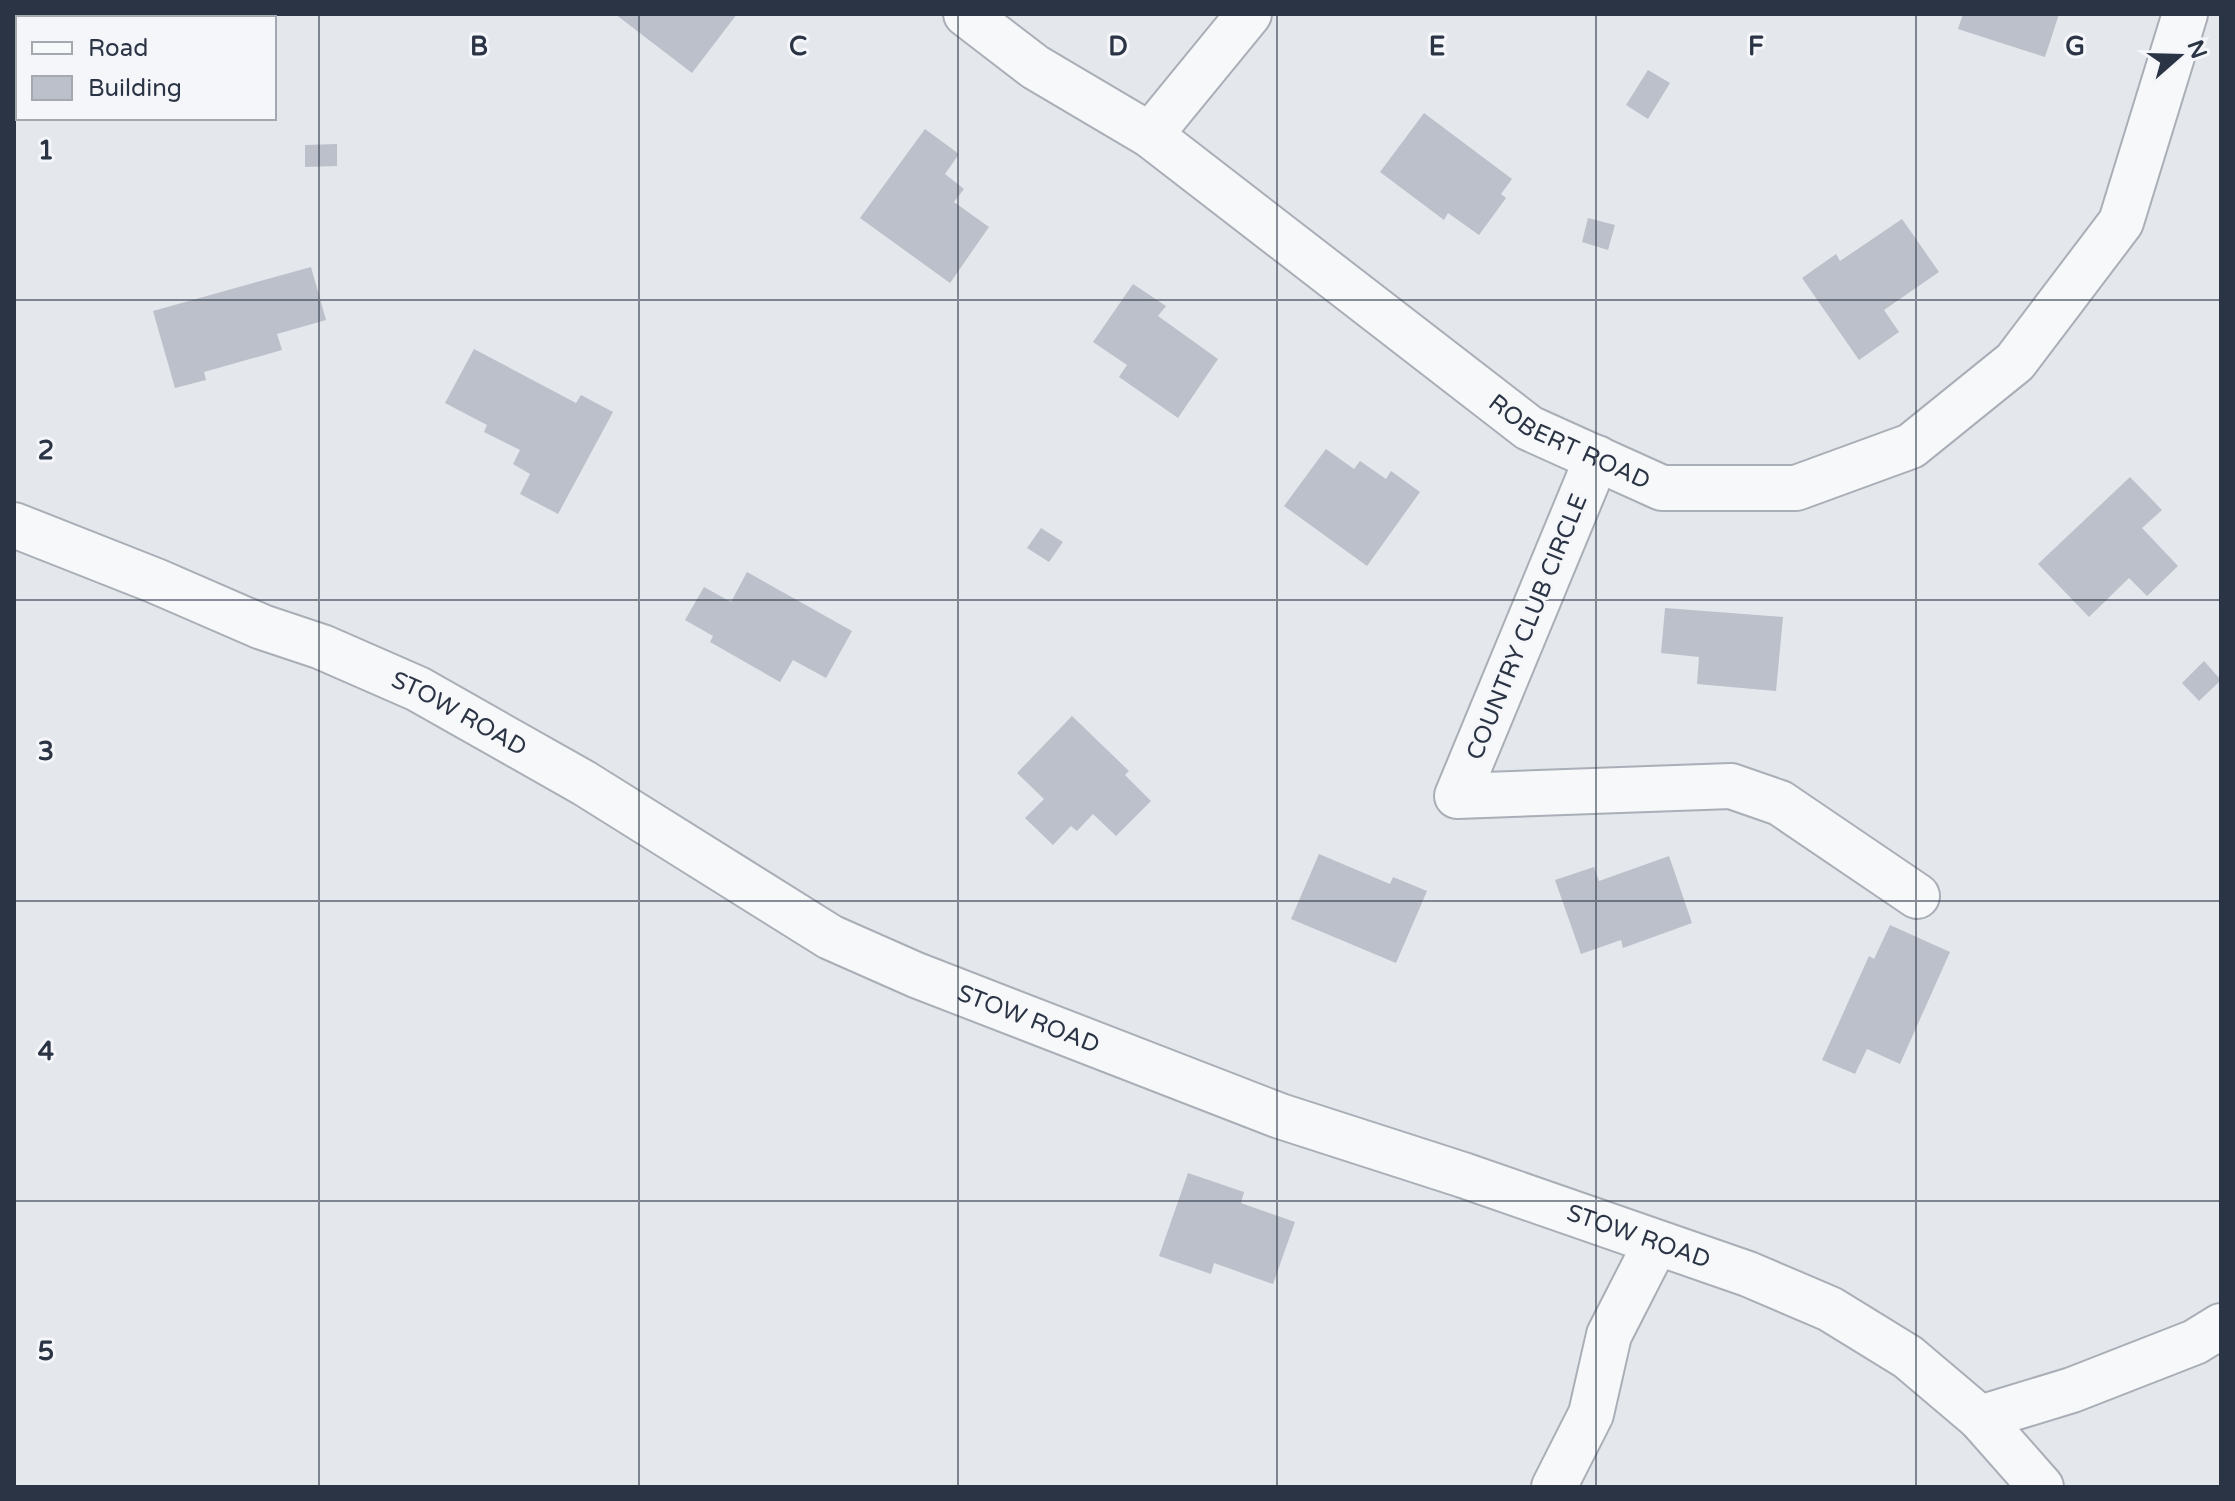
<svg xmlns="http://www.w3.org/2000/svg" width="2235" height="1501" font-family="'Varela Round',sans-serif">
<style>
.building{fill:#bbc0ca}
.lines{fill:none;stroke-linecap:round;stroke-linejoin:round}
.minor-casing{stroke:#a9aeb7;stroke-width:48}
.minor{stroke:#f7f8fa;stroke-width:44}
.grid{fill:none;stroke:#2b3445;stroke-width:2;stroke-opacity:0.55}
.labels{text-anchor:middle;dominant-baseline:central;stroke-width:6;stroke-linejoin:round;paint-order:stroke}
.street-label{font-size:24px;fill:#2b3445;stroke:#f4f6f9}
.grid-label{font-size:26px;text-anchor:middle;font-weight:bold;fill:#2b3445;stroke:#f4f6f9;stroke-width:6;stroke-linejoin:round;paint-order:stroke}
</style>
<rect width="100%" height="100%" fill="#e4e7ec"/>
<!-- building -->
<path class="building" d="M615,14H737L692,73Z
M1963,14H2059L2045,57L1958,29Z
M1648,70L1670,83L1648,119L1626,105Z
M1424,113L1512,179L1501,194L1506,198L1479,235L1448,213L1444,220L1380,172Z
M925,129L959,154L945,174L964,189L954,202L989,227L950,283L860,218Z
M337,144V166L305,167V145Z
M1588,218L1615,225L1608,250L1582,242Z
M1902,219L1939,272L1884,310L1899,332L1859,360L1802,278L1836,254L1840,261Z
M311,267L326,320L277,334L282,350L204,372L206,380L175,388L153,311Z
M1133,284L1166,306L1158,316L1218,359L1178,418L1119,377L1127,365L1093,342Z
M474,349L576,403L581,395L613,412L558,514L520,494L530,474L513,464L520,450L484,432L487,425L445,403Z
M1326,449L1354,469L1360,461L1386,479L1391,471L1420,492L1367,566L1284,506Z
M2130,477L2162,510L2142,528L2178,566L2147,596L2129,578L2089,617L2038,564Z
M1041,528L1063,542L1049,562L1027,548Z
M747,572L852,631L826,678L793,660L780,682L710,642L713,636L685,620L704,587L731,602Z
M1665,608L1783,617L1776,691L1697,684L1699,657L1661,653Z
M2204,661L2221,680L2199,701L2182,683Z
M1072,716L1129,771L1125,775L1151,801L1116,836L1093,814L1077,831L1071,826L1053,845L1025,818L1044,799L1017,773Z
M1319,854L1390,884L1393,877L1427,891L1396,963L1291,919Z
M1669,856L1692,923L1623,948L1621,940L1581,954L1555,880L1594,867L1599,881Z
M1890,925L1950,952L1900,1064L1867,1049L1855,1074L1822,1060L1869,956L1874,959Z
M1188,1173L1244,1192L1241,1203L1295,1222L1273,1284L1214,1263L1211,1274L1159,1256Z"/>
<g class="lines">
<defs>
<g id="minor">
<path id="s1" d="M966,14L1035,67L1150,135L1529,428L1662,488H1796L1911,446L2015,362L2121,222L2185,14"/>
<path d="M1150,135L1249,14"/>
<path d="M1597,458L1457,796L1731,786L1780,803L1917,896"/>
<path id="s2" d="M14,525L156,581L262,627L322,647L418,689L584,783L830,937L916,975L1280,1116L1463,1175L1748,1274L1830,1309L1908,1357L1980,1418L2041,1487"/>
<path d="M1980,1418L2072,1390L2195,1342L2221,1326"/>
<path d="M1554,1487L1591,1414L1609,1335L1656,1243"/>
</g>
</defs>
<!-- minor casing -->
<use href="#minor" class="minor-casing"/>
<!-- minor -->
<use href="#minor" class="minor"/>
</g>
<!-- grid -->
<path class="grid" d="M319,14V1487M639,14V1487M958,14V1487M1277,14V1487M1596,14V1487M1916,14V1487M14,300H2221M14,600H2221M14,901H2221M14,1201H2221"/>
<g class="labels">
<!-- street labels -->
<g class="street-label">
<text stroke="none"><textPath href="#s1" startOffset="742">ROBERT ROAD</textPath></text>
<text transform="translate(1527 627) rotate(-68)">COUNTRY CLUB CIRCLE</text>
<text stroke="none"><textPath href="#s2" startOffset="484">STOW ROAD</textPath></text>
<text stroke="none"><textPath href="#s2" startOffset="1132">STOW ROAD</textPath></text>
<text stroke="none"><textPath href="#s2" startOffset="1780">STOW ROAD</textPath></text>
</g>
</g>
<g class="grid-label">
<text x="479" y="55">B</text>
<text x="798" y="55">C</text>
<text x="1118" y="55">D</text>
<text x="1437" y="55">E</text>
<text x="1756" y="55">F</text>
<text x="2075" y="55">G</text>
<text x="46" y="159">1</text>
<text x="46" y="459">2</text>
<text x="46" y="760">3</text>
<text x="46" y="1060">4</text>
<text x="46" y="1360">5</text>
</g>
<!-- border -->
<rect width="2235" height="1501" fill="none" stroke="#2b3445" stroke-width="32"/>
<!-- legend -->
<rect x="16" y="16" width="260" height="104" fill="#f4f6f9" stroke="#a4a8b1" stroke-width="2"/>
<rect x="32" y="42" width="40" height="12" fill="#f7f8fa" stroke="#a4a8b1" stroke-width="2"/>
<text x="88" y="56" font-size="24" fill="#2b3445">Road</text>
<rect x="32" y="76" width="40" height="24" fill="#bbc0ca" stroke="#a4a8b1" stroke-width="2"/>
<text x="88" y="96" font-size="24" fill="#2b3445">Building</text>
<!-- north arrow -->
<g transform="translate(2179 56) rotate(70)" stroke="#f4f6f9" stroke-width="6" paint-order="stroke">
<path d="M0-6L14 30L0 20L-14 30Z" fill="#2b3445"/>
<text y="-12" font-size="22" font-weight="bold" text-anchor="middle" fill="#2b3445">N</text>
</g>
</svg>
